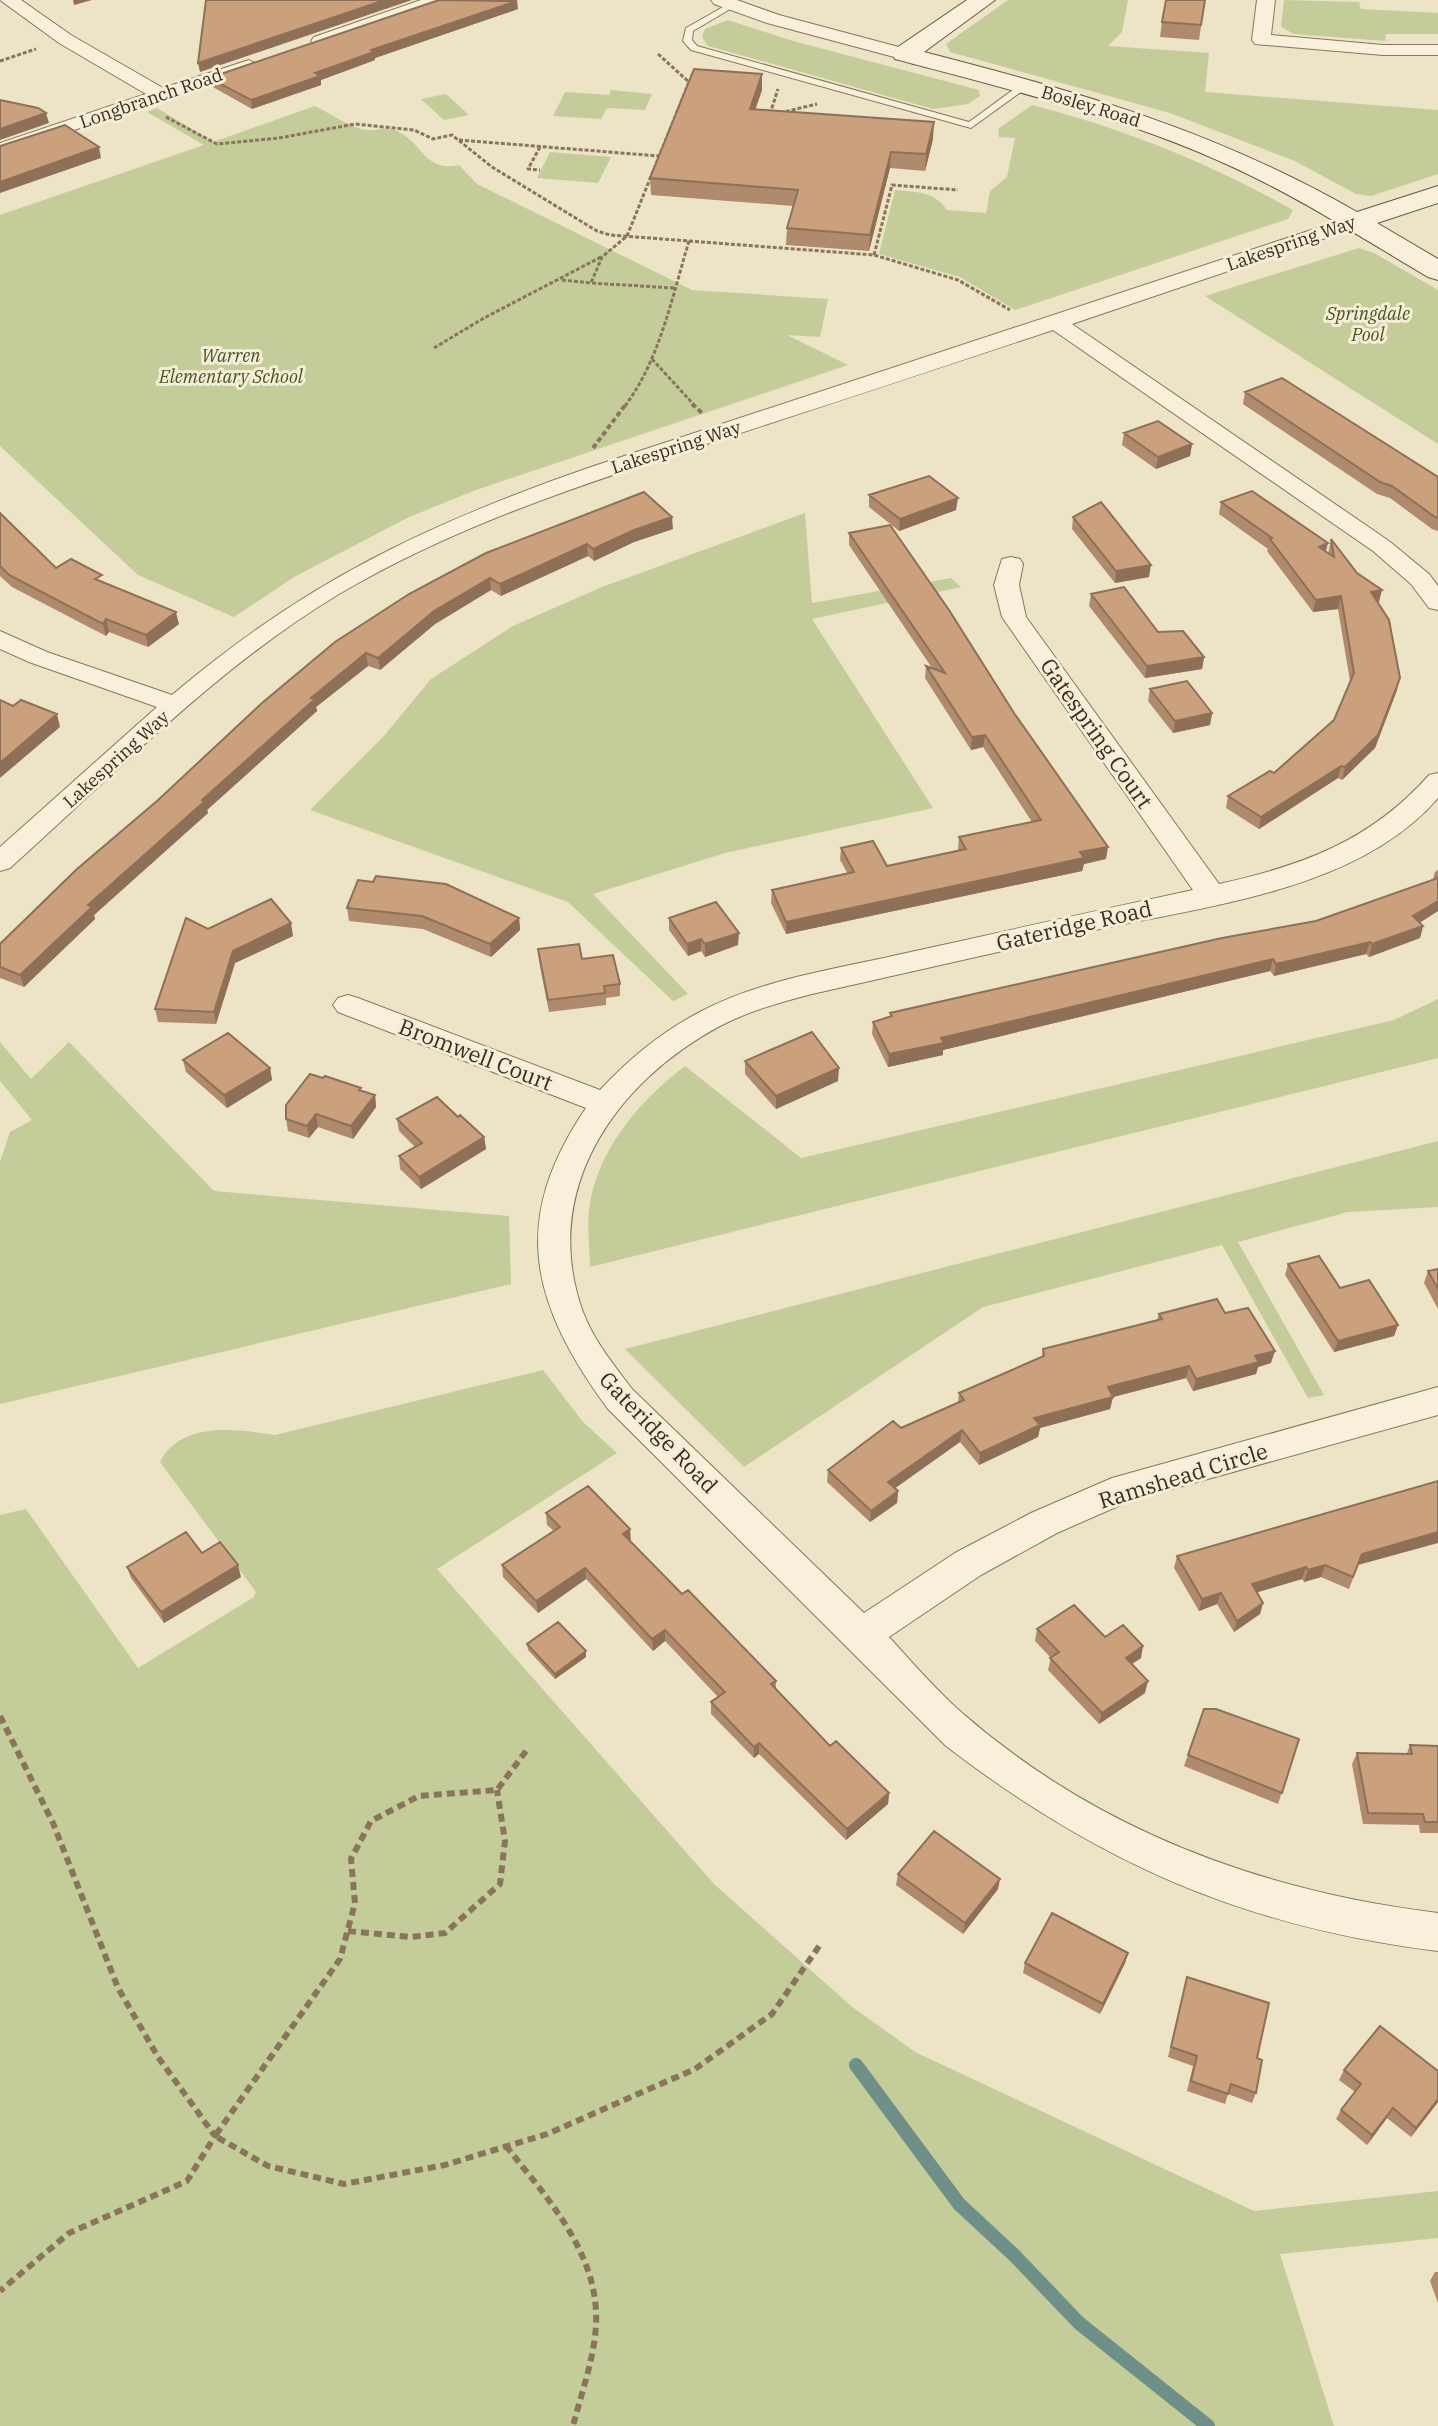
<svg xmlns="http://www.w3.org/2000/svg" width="1438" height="2426" font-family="'IBM Plex Serif',serif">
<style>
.green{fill:#c4cc9a}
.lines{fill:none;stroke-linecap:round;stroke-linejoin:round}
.stream{stroke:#6e9088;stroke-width:14}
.lane-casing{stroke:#89755c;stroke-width:2}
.street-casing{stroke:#89755c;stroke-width:2}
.secondary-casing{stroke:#6a563f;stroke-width:2}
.path-far2{stroke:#89755c;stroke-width:3;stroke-dasharray:4 2;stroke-linecap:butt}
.path-far1{stroke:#89755c;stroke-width:4;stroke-dasharray:5 3;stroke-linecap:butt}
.path{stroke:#89755c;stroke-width:6;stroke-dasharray:8 5;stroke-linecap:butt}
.lane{fill:#f8f0da;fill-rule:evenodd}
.street{fill:#f8f0da;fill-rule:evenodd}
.secondary{fill:#f8f0da;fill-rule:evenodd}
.wall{fill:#af8a6c}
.shaded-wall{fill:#8e7058}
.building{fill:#cba07d;stroke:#8e7058;stroke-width:2}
.labels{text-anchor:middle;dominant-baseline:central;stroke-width:6;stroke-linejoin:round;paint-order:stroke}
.far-street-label{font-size:18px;fill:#392d20;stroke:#f5edd6}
.far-park-label{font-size:18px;font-style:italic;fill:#485527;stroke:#f5edd6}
.street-label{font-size:22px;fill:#392d20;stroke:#f5edd6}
</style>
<rect width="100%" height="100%" fill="#ede3c6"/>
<!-- green -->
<path class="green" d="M1008,0H1128L1122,32L1108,46L1209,53L1205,92L1438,110V174L1371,196L1356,194L1295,161L1170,113L950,52L946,44Z
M1284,0L1359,2L1361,9L1438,13V34H1386L1385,41L1294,34L1281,27Z
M728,20L793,41L979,90L980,96L968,104L933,109L708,46L702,37L705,29Z
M611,90L652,94L645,110L607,108L601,119L553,116L565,92L609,95Z
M446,94L469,115L444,120L421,99Z
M1032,105C1125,129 1209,163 1293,210L1288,219L1015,310L960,277L879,254L895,190C915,192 935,191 947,210L986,213L990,191L1007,177L1015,138L999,137L998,129Z
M315,106C327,112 354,129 366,130C376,131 387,126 397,131C423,143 425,173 459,165L477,184L692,290L828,299L820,337L787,335L848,365L476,490L409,517L294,577L234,617L138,575L0,446V215L204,145L147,112L157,108L213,142Z
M550,152L611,157L598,183L537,178Z
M1359,248L1374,253L1438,290V444L1205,296Z
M805,513L812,603L951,578L961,587L812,619L933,808L725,853L593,894L688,994L673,1001L568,902L310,810L384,736L431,679L513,626L602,587Z
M1438,999V1058L590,1267C590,1249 587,1229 589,1211C595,1152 640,1100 685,1066L801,1158L1394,1020Z
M0,1042L31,1079L69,1042L214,1191L509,1216L511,1284L0,1404V1162L10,1132L32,1120L0,1081Z
M1438,1141V1207L1348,1212L1238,1242L1324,1395L1308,1398L1222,1245L983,1307L744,1467L625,1349Z
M543,1370L583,1422L617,1453L437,1569L714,1884L851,2006L915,2052L1254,2211L1438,2191V2238L1280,2254L1334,2426H0V1515L26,1509L138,1668L254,1597L256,1592L160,1462C181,1421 236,1429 275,1435Z"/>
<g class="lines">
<!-- stream -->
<path class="stream" d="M856,2065L959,2204L1014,2255L1079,2323L1208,2426"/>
<defs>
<path id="lane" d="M730,3L737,5L693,31L692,40L697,46L969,122L1021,84L1029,86L971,128L691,50L683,41L686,28Z"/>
<path id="street" d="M0,0H21L71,35L163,88L249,60L258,65L255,69L0,155V143L146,94L59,43Z
M421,0H447L444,4L326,45H314L311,41L314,37Z
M711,0H737L779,15L910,50L913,54L904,59L898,58L767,23L714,4Z
M1257,0H1275L1271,35L1383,45H1438V55H1383L1255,44L1252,40Z
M1354,216L1364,222L1361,226L1072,324L1389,541L1429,574L1438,586V610L1429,608L1411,584L1373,551L1053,330C942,367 831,404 719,440C589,482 458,524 339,594C216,668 116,773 10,868L0,871V847L157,707L29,662L0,649V631L47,652L172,695C305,582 427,524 591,467Z
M1011,557L1020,559L1023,564L1019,585L1026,617L1219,884C1301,866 1371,841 1429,775L1438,773V798C1358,891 1205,906 1091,931C998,952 905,973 812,994C781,1002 749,1011 720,1026C615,1082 539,1191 583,1312C594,1341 614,1365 632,1389L864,1613L955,1553L1031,1513L1112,1478L1438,1387V1415L1132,1500L1057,1533L981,1575L889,1637C912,1662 935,1689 961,1712C1097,1831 1261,1891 1438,1913V1951C1246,1927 1100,1864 946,1746L608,1409C531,1304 509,1221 586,1108L338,1012L333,1005L338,998L348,995L358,998L600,1090C629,1059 661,1032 700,1012C760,980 831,970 897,955C996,933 1095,911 1193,890L1002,617L994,585L1002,559Z"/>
<path id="secondary" d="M967,0H995L924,52C1082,93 1214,130 1357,212L1438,186V203L1377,223L1438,259V280L1428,277C1362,238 1297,196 1226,164C1120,116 1007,89 895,59L892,54L895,49Z"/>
</defs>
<!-- lane casing -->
<use href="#lane" class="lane-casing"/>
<!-- street casing -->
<use href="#street" class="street-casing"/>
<!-- secondary casing -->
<use href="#secondary" class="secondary-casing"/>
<!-- path-far2 -->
<path class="path-far2" d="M658,54L689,82
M0,61L36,49
M780,113L817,104
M770,114L778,89
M166,117L217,144L279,138L355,124L414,130L433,139L452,135L492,167L597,231L610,235L874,255L958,280L1010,310
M459,140L659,156
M540,147L528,169L540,170
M874,255L892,185L958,190
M562,280L591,283
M674,288L591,283L602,257L627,236L689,82H696
M434,348L484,318L601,257
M652,359L695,406
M625,406C660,359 672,297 689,241"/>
<!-- path-far1 -->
<path class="path-far1" d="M692,404L702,413
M593,448L626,404"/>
<!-- path -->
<path class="path" d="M0,1716L53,1823L118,1988L158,2057L215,2136L187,2181L69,2233L0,2291
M526,1751L497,1790L419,1796L371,1821L351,1859L355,1903L340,1959L215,2136L268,2166L344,2184L445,2165L547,2134L695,2069L772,2014L822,1942
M348,1931L411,1937L445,1933L500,1884L505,1841L497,1790
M506,2146C544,2194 593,2247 596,2311C598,2349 582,2390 573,2426"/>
<!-- lane -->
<use href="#lane" class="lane"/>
<!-- street -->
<use href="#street" class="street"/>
<!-- secondary -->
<use href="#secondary" class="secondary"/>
</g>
<!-- wall -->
<path class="wall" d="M1205,0L1199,40L1160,37L1162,22Z
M518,9L375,58V60L321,80V85L252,109L211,86L209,78Z
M762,74V90L755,109L933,139L925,171L890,168L869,251L786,245L787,228L793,206L651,195L650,178Z
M1245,392L1438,477V531L1432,529L1390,498L1377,494L1243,404Z
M1124,433L1192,444L1190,456L1156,469L1122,445Z
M869,495L956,510L899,531L869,507Z
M1221,502L1328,554L1331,539L1357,573L1382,590L1378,602L1397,690L1375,748L1342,780L1338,778L1259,829L1226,808L1228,796L1274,773L1334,720L1350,681L1338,609L1313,612L1267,551L1268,549L1219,514Z
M0,513L56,568L104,582L179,624L148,647L109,632L106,636L12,587L0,576Z
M1073,517L1149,577L1115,583L1072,529Z
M673,529L634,542L594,561L588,556L501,596L491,590L435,624L380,670L368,666L316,707L317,711L207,810L208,813L94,915L95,919L24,987L0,978V944L486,553Z
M849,533L1106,859L1084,864L1082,871L786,934L771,903L772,890L848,874L840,860L841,848L887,866L958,850L959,837L1032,822L983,747L971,750L925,678L926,666L932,668L849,545Z
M1091,594L1204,657L1202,669L1145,678L1089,606Z
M1150,689L1212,713L1210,725L1173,733L1148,701Z
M1438,870V911L1420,922L1423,926L1420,938L1369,957L1366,954L1274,976L1270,971L943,1050V1055L888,1067L872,1034L873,1022L890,1016V1013L1316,921L1433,879L1435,872Z
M347,908L519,918L520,930L491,957L423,929L349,921Z
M669,918L738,945L705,957L701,951L688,956L669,930Z
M208,929L293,936L235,963L216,1024L158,1022L155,1009Z
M538,949L582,959L620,984V996L606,998V1005L549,1012L539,961Z
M183,1060L270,1068L272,1080L227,1108L186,1072Z
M745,1061L838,1081L776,1109L745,1074Z
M323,1078L361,1088V1091L375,1095L376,1107L353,1139L318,1127L309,1138L288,1131L286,1119Z
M458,1117L484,1137L486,1149L421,1189L400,1169L399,1156L415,1147L399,1131L397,1119Z
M1288,1264L1340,1288L1398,1325L1394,1336L1334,1352L1285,1275Z
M1438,1269V1309L1424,1283L1428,1271Z
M1225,1313L1271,1363L1258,1367L1256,1374L1193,1391L1186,1378L1113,1397L1110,1409L1040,1428L1038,1437L979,1465L960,1442L894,1488L898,1491L897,1503L870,1522L827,1482L828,1470L901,1428L958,1402L959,1393L1042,1356L1043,1349L1157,1320L1159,1314Z
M546,1513L631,1541L682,1594L776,1681V1690L830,1746L889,1793L888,1804L846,1840L759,1754L754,1758L711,1714V1702L718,1697L665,1641L653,1651L586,1579L538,1613L503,1577L502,1565L554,1531L547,1525Z
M202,1553L241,1577L164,1623L131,1578L127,1567Z
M1177,1556L1358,1565L1349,1589L1321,1577L1304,1582L1302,1579L1257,1592L1263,1603L1260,1614L1234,1632L1217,1604L1199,1611L1174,1568Z
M1037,1629L1105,1637L1141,1658L1131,1664L1145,1693L1099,1724L1048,1670L1051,1658L1035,1641Z
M527,1644L586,1651V1657L555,1679L528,1650Z
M1299,1739L1278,1804L1184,1766L1188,1755Z
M1410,1745L1438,1746V1833H1420L1419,1825L1363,1824L1352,1764L1357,1753H1407Z
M898,1874L998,1889L963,1934L896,1885Z
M1128,1953L1125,1963L1100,2014L1023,1973L1025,1963Z
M1187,1977L1257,2058L1256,2093L1252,2103L1228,2094L1225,2104L1187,2091L1193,2066L1168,2057Z
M1344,2070L1438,2071V2102L1411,2137L1387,2118L1367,2145L1336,2119L1341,2110L1355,2092L1339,2080Z
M1435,2272H1438V2303L1430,2281Z"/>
<!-- shaded-wall -->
<path class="shaded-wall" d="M73,0H92L74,5Z
M385,0H412L200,72L198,63Z
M517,1L518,9L375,58V60L321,80V85L252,109L251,100L315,73L371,50Z
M762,74V90L750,125V109Z
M46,113L49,123L0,140V129Z
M934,122L933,139L925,171L926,154Z
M99,147L101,158L0,193V182Z
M891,152L890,168L869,251L870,235Z
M1192,444L1190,456L1156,469L1158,457Z
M958,498L956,510L899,531L900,519Z
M672,517L673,529L634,542L594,561L593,549L634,530Z
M1328,543L1325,555L1319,547Z
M587,544L588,556L501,596L500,584Z
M1151,565L1149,577L1115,583L1116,571Z
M490,578L491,590L435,624L380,670L378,658L434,611Z
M1382,590L1379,602L1368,604L1371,592Z
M1341,596L1338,609L1313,612L1316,600Z
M176,612L179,624L148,647L146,635Z
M106,619L109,632L106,636L103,624Z
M366,653L368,666L316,707L317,711L207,810L208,813L94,915L95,919L24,987L20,975L88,905L311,698Z
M1204,657L1202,669L1145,678L1147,666Z
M1400,678L1397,690L1375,748L1342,780L1345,767Z
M1212,713L1210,725L1173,733L1175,721Z
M57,714L60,727L0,778V763Z
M985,735L983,747L971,750L972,737Z
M1341,766L1338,778L1259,829L1261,817Z
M1108,847L1106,859L1084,864L1082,871L786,934V922Z
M1438,901V911L1410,929L1413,916Z
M519,918L520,930L491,957L490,944Z
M291,923L293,936L235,963L216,1024L214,1012L233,951Z
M1423,926L1420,938L1369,957L1372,944Z
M739,933L738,945L705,957V944Z
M701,939V951L688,956L687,944Z
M1370,942L1366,954L1274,976L1276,964Z
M1273,959L1270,971L943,1050V1055L888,1067L889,1054L941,1038Z
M270,1068L272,1080L227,1108L224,1095Z
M839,1068L838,1081L776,1109V1096Z
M375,1095L376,1107L353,1139L351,1126Z
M316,1114L318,1127L309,1138L307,1126Z
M484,1137L486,1149L421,1189L419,1177Z
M1398,1325L1394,1336L1334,1352L1338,1341Z
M1275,1351L1271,1363L1258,1367L1256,1374L1193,1391L1196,1379L1255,1356Z
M1189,1366L1186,1378L1113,1397L1110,1409L1040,1428L1038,1437L979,1465L980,1453L1034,1418L1108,1387Z
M962,1430L960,1442L887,1494L888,1482Z
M898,1491L897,1503L870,1522L871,1511Z
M630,1529L631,1541L623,1534Z
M1438,1532V1543L1358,1565L1349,1589L1362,1554Z
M238,1565L241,1577L164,1623L161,1612Z
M1325,1565L1321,1577L1304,1582L1308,1570Z
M1306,1567L1302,1579L1248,1595L1252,1584Z
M585,1568L586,1579L538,1613L536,1601Z
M1221,1593L1217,1604L1199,1611L1202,1599Z
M1263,1603L1260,1614L1234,1632L1237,1621Z
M665,1630V1641L653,1651L652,1639Z
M1143,1646L1141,1658L1123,1670L1126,1658Z
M586,1651V1657L555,1679V1674Z
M1148,1681L1145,1693L1099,1724L1102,1713Z
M759,1743V1754L754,1758V1747Z
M889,1793L888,1804L846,1840L847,1829Z
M1000,1879L998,1889L963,1934L965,1923Z
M1128,1953L1125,1963L1100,2014L1103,2004Z
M1438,2099V2102L1411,2137L1416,2128Z
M1393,2108L1387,2118L1367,2145L1372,2135Z"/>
<!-- building -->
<path class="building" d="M206,0H385L198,63Z
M439,0L517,1L371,50L374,52L315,73L320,76L251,100L209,78Z
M1166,0H1205L1201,25L1162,22Z
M694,69L762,74L750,109L934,122L926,154L891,152L870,235L787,228L798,190L650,178Z
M0,100L38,108L46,113L0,129Z
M65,125L99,147L0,182V146Z
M1282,378L1438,477V518L1435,517L1392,486L1380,482L1245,392Z
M1158,421L1192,444L1158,457L1124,433Z
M929,476L958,498L900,519L869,495Z
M1252,491L1328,543L1319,547L1334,557L1331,539L1357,573L1382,590L1371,592L1389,620L1400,678L1378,735L1345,767L1341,766L1261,817L1228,796L1270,771L1274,773L1334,720L1354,673L1341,596L1316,600L1270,539L1272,538L1221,502Z
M644,492L672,517L634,530L593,549L587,544L500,584L490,578L434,611L378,658L366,653L311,698L315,699L202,800L205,801L88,905L92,907L20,975L0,967V944L77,869L157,801L262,703L335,642L409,594L486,553Z
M1101,502L1151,565L1116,571L1073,517Z
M0,513L56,568L71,559L102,575L95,579L176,612L146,635L106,619L103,624L9,575L0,566Z
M890,525L949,610L1014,713L1108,847L1080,852L1084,858L786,922L772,890L854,872L841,848L873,841L887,866L966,849L959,837L1041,820L985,735L972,737L926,666L945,673L849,533Z
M1124,587L1158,632L1183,631L1204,657L1147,666L1091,594Z
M1187,681L1212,713L1175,721L1150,689Z
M0,700L13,706L21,700L57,714L0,763Z
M376,876L446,884L519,918L490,944L422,916L347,908L358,880L373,882Z
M1438,878V901L1413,916L1423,926L1372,944L1370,942L1276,964L1273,959L941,1038L944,1043L889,1054L873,1022L892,1016L890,1013L1222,938L1316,921Z
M271,899L291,923L233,951L214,1012L155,1009L186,918L208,929Z
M716,902L739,933L705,944L701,939L687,944L669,918Z
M579,944L582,959L613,955L620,984L604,986L605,993L548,1000L538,949Z
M812,1032L839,1068L776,1096L745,1061Z
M228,1033L270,1068L224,1095L183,1060Z
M310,1074L323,1078L325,1076L361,1088L359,1090L375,1095L351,1126L316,1114L307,1126L286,1119V1105Z
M437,1097L458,1117L460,1115L484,1137L419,1177L399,1156L422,1143L397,1119Z
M1319,1256L1340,1288L1369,1280L1398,1325L1338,1341L1288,1264Z
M1438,1269V1289L1428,1271Z
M1217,1299L1225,1313L1248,1308L1275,1351L1255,1356L1259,1362L1196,1379L1189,1366L1108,1387L1113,1397L1034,1418L1040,1425L980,1453L962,1430L888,1482L898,1491L871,1511L828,1470L893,1421L901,1428L964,1400L959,1393L1044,1356L1043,1349L1162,1319L1159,1314Z
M1438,1481V1532L1362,1554L1353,1577L1325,1565L1308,1570L1306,1567L1252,1584L1263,1603L1237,1621L1221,1593L1202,1599L1177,1556Z
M588,1486L630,1529L623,1534L682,1594L688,1590L776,1681L771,1684L830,1746L836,1741L889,1793L847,1829L759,1743L754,1747L711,1702L725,1692L665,1630L652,1639L585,1568L536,1601L502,1565L560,1527L546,1513Z
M186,1532L202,1553L220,1542L238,1565L161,1612L127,1567Z
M1074,1605L1105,1637L1123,1625L1143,1646L1126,1658L1148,1681L1102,1713L1050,1658L1059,1652L1037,1629Z
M558,1622L586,1651L555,1674L527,1644Z
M1204,1709H1216L1299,1739L1282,1793L1188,1755Z
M1410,1745L1438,1746V1822H1425L1423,1814L1368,1813L1357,1753L1412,1754Z
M934,1831L1000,1879L965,1923L898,1874Z
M1052,1913L1128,1953L1103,2004L1025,1963Z
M1187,1977L1269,2003L1257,2058L1262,2060L1256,2093L1231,2084L1228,2094L1191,2081L1197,2056L1171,2047Z
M1380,2026L1438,2071V2099L1416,2128L1393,2108L1372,2135L1341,2110L1361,2084L1344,2070Z"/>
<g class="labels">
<!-- far-street labels -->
<g class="far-street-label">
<text transform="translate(151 98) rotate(-19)">Longbranch Road</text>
<text transform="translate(1091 106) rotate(17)">Bosley Road</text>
<text transform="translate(1291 243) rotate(-19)">Lakespring Way</text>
<text transform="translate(676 447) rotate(-18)">Lakespring Way</text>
<text transform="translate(116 759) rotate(-42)">Lakespring Way</text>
</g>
<!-- far-park labels -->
<g class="far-park-label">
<text x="1368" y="313">Springdale<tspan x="1368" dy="21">Pool</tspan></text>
<text x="231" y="355">Warren<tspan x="231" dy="21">Elementary School</tspan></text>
</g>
<!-- street labels -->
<g class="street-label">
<text transform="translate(1097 733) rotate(55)">Gatespring Court</text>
<text transform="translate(1074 925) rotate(-13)">Gateridge Road</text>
<text transform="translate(476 1054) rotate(21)">Bromwell Court</text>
<text transform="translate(659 1432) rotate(46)">Gateridge Road</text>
<text transform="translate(1183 1475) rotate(-17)">Ramshead Circle</text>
</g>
</g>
</svg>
